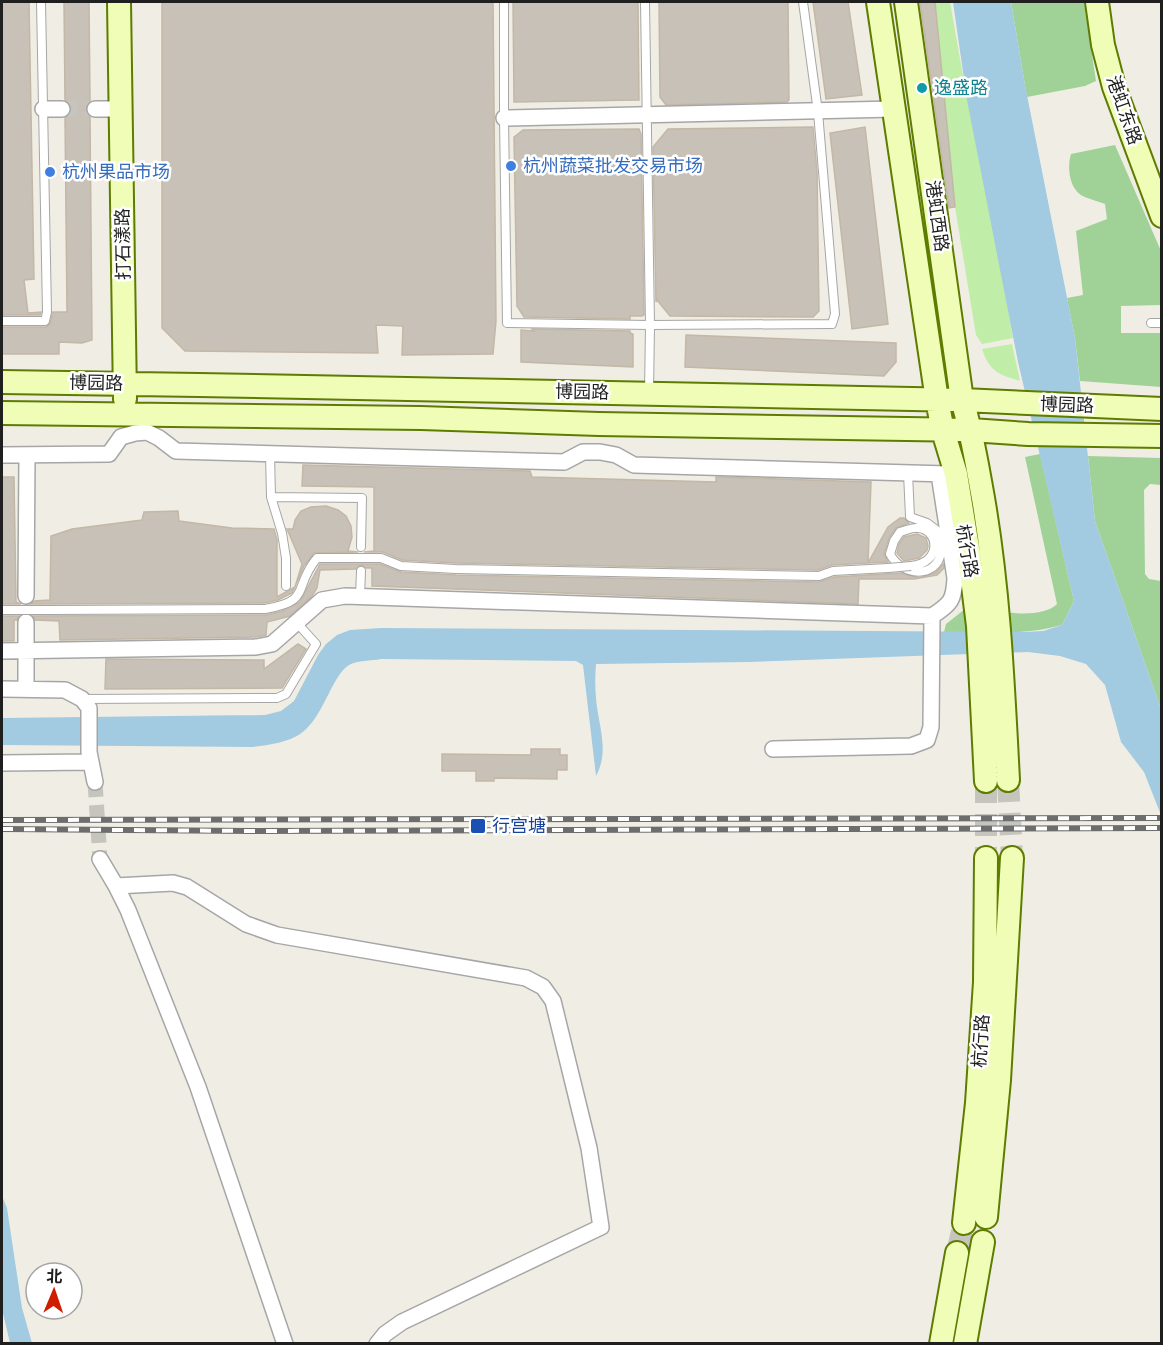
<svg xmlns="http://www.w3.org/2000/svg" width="1163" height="1345" font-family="Cabin,'Noto Sans SC',sans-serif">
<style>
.grass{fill:#c0eda8}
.forest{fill:#a0d297}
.water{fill:#a2cae0}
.building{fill:#c8c1b7;stroke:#c3b7a6;stroke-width:1.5}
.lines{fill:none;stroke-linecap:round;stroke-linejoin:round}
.street-tunnel{stroke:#c6c5bd;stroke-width:15;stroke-dasharray:15 8;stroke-linecap:butt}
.secondary-tunnel{stroke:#c6c5bd;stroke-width:22;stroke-dasharray:22 11;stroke-linecap:butt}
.lane-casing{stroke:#a6a6a6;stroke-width:10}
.street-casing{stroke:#a6a6a6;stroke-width:18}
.secondary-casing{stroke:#5d7c00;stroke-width:26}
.lane{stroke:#fff;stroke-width:8}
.street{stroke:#fff;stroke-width:15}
.secondary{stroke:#f0fdb6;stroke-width:22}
.rail-casing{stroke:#6d6d6d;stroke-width:6}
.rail{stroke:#fff;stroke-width:4;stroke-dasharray:11;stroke-linecap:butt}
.lane-bridge-casing{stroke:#a6a6a6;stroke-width:10;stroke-linecap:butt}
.lane-bridge{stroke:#fff;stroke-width:8}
.culture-dot{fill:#0f9aa8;stroke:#fff;stroke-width:2}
.shop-dot{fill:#3f7fe0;stroke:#fff;stroke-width:2}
.transit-dot{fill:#1a4fb4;stroke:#fff;stroke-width:2}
.labels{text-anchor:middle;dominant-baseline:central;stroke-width:5;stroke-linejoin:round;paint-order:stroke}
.culture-label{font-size:18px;fill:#0d838f;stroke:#fff;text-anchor:start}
.street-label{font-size:18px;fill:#1f1f1f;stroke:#fff}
.shop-label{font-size:18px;fill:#366cbe;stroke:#fff;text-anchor:start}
.transit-label{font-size:18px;fill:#164399;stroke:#fff;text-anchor:start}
</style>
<rect width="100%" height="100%" fill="#f0eee4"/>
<!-- grass -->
<path class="grass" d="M927,2H950L965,87L971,98L1013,338L982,344L976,335L929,49L932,26Z
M1012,344L1020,381C999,375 989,371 982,349Z"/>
<!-- forest -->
<path class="forest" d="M1011,2H1084L1096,81L1085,86L1027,97Z
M1115,145L1161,251V305L1121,306V333H1161V387L1080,381L1075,338L1067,298L1083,295L1076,231L1107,219L1105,204C1098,201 1088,199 1081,195C1069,187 1067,167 1071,154Z
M1040,454L1074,601L1062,625C1024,636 983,632 944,632L946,624L970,605C991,611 1040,621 1057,604L1025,457Z
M1088,456L1161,458V485L1150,484L1144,490L1145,574L1149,579L1161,581V709L1095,521Z"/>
<!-- water -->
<path class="water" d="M953,2H1011L1025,85L1075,338L1095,521L1161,709V815L1144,772L1121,742L1105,685L1086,664L1060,656L1028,652L750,662L596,664C595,675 595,687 596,698C598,725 610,750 596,776L583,665L576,661L381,659C372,661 357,660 349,665C340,671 335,682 330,691C309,734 301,741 253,747L2,745V718L265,715L281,711L294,701L318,655L326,644L337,635L350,630L381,628L1024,632L1043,631L1062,625L1074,601L1018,362L967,100Z
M2,1196L7,1208L22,1308L32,1343H10L2,1309Z"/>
<!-- building -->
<path class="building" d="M2,2H29L34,279L24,280L28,313L41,312L40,315H2Z
M64,2H89L90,101L85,110L90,117L92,340L82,343L59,342V354H2V327H46L50,324L53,312H67L65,118L70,114L72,108L70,104L65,100Z
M162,2H493L496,321L493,354L402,355L403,326L376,325L378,353L185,351L162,328Z
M513,2H638L639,100L514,102Z
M659,2H788L789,100L787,102L666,105L660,97Z
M813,2H848L862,95L826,99Z
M920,2H935L955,207L949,208Z
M813,127L817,172L819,311L813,317L670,316L657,300L656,302L653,147L668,129Z
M865,127L888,324L852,329L830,133Z
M639,129L641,134L644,315L642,316H630V319L524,317L517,306L514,137L523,130Z
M532,329L630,331V333L633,334V367L521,362V330L534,331Z
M686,335L896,343V362L884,376L685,367Z
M303,465L530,471L532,477L716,482V477L871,482L868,563L832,565L818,570L456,563L402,560L383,552H364L374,551V487L302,486Z
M2,477H14L16,602L21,604H2Z
M326,506L338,510L346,516L351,526L352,537L348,551L358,552L314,553L304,566L294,589L292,593L278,600L264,603L31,604L34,601L50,600L51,536L72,529L142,520L144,512L178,511L179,521L232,528L274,529L277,540V597L295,587L302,564L287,529H293L295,520L301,511L311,507Z
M900,518H904L909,523L896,528L889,538L884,554L888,562L868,563L888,527Z
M917,534L926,538L928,546L927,550L919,558L904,561L897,553L899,544L904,537Z
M320,564H380L401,572L456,575L819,582L834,577L901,573L919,578L936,572L943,564L944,568L937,575L914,579H859L858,604L372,586V568H366L361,565L356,569L320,570L317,588L312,596L290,616L267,622L266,635L255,637L60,640L59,621L35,620L33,616L266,615L282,611L300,602Z
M2,616H19L17,620H14V641H2Z
M298,644L306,649L282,688L105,689L106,659L264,660V669Z
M531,749H560V755H567V770H557V779L494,778V781H476V771H442V754L531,755Z"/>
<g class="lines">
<!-- street-tunnel -->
<path class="street-tunnel" d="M62,109H95
M95,782L100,859"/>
<!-- secondary-tunnel -->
<path class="secondary-tunnel" d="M1008,780L1012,858
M986,781V858
M957,1253L964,1223"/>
<defs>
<path id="lane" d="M504,2V118L507,323L650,325L832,324L835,314L818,112L803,2
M645,2L650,325L649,393
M2,321H45L47,312L41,2
M1151,323H1162
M270,454L271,497L282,533L286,558V586
M908,473L910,517L927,523L939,532C940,538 942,546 941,552C937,579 902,577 890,554L894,541L900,532C905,531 912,527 918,528C939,529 943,563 911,566
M271,497L362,498L361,547
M373,558H381L401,566L456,569L819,576L833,571L888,568
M360,596L361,571
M2,610H14
M49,610L265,609
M83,699L277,698L286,694L316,644L297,623"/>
<path id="street" d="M43,109H62
M95,109H121
M504,118L894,109
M2,455L109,454L121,437L135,433L147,432L159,438L176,451L564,462L583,452H600L616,455L634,465L947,474
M26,596L27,455
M2,651L256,647L272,644L322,600L345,596L932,616C951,604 954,600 955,578L939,474
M2,689L65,690L82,699L89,708V752L95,782
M26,689V622
M773,749L911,746L927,740L931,727L932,616
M2,763L90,762
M100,859L116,886L173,883L187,887L246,924L277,935L526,978L543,987L553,1001L589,1148L601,1227L402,1322L385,1334L377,1344
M116,886L128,910L198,1087L285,1344"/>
<path id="secondary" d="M119,2L125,399
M878,2L937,400L943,431L956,474L969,554L978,626L986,781
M906,2L962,400C972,432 977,465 983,498C999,591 1003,685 1008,780
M1097,2L1103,45L1114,87L1162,216
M2,382L199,385L962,400L1162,409
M2,413L421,418L599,424L971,430L1028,434L1162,436
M986,1217L999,1080L1012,858
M964,1223L977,1103L985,982L986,858
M941,1344L957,1253
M965,1344L983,1242"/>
</defs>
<!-- lane casing -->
<use href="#lane" class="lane-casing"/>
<!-- street casing -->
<use href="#street" class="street-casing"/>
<!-- secondary casing -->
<use href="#secondary" class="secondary-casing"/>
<!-- lane -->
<use href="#lane" class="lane"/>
<!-- street -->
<use href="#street" class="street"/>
<!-- secondary -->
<use href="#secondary" class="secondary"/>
<defs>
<path id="rail" d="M2,820L1162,818
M2,829L253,831L1162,828"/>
</defs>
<!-- rail casing -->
<use href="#rail" class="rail-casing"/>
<!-- rail -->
<use href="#rail" class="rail"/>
<defs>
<path id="lane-bridge" d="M888,568L911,566
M265,609C313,601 292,588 317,558H373
M14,610H49"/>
</defs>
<!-- lane-bridge casing -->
<use href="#lane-bridge" class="lane-bridge-casing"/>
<!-- lane-bridge -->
<use href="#lane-bridge" class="lane-bridge"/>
</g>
<!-- markers -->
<circle class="culture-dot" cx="922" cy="88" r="6"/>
<g class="shop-dot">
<circle cx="511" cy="166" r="6"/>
<circle cx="50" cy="172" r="6"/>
</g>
<rect class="transit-dot" x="470" y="818" width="16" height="16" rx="3"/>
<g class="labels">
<!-- culture labels -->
<g class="culture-label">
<text x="934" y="88">逸盛路</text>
</g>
<!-- street labels -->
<g class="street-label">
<text transform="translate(1124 110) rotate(71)">港虹东路</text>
<text transform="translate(937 216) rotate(82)">港虹西路</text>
<text transform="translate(123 244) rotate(-91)">打石漾路</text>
<text transform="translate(96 383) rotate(1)">博园路</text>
<text transform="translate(582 392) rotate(1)">博园路</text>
<text transform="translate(1067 405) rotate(2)">博园路</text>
<text transform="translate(967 551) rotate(80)">杭行路</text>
<text transform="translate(981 1041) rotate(-86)">杭行路</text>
</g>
<!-- shop labels -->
<g class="shop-label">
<text x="523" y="166">杭州蔬菜批发交易市场</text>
<text x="62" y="172">杭州果品市场</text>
</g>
<!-- transit labels -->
<g class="transit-label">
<text x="492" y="826">行宫塘</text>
</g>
</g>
<!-- border -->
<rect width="1163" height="1345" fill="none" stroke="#1f1f1f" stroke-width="6"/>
<!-- north arrow -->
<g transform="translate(54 1291) rotate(2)"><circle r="28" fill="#ffffff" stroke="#a5a5a5" stroke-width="1.5"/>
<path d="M0-4.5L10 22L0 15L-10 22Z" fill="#ce1d00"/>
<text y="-9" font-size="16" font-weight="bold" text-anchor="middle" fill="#1f1f1f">北</text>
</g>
</svg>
